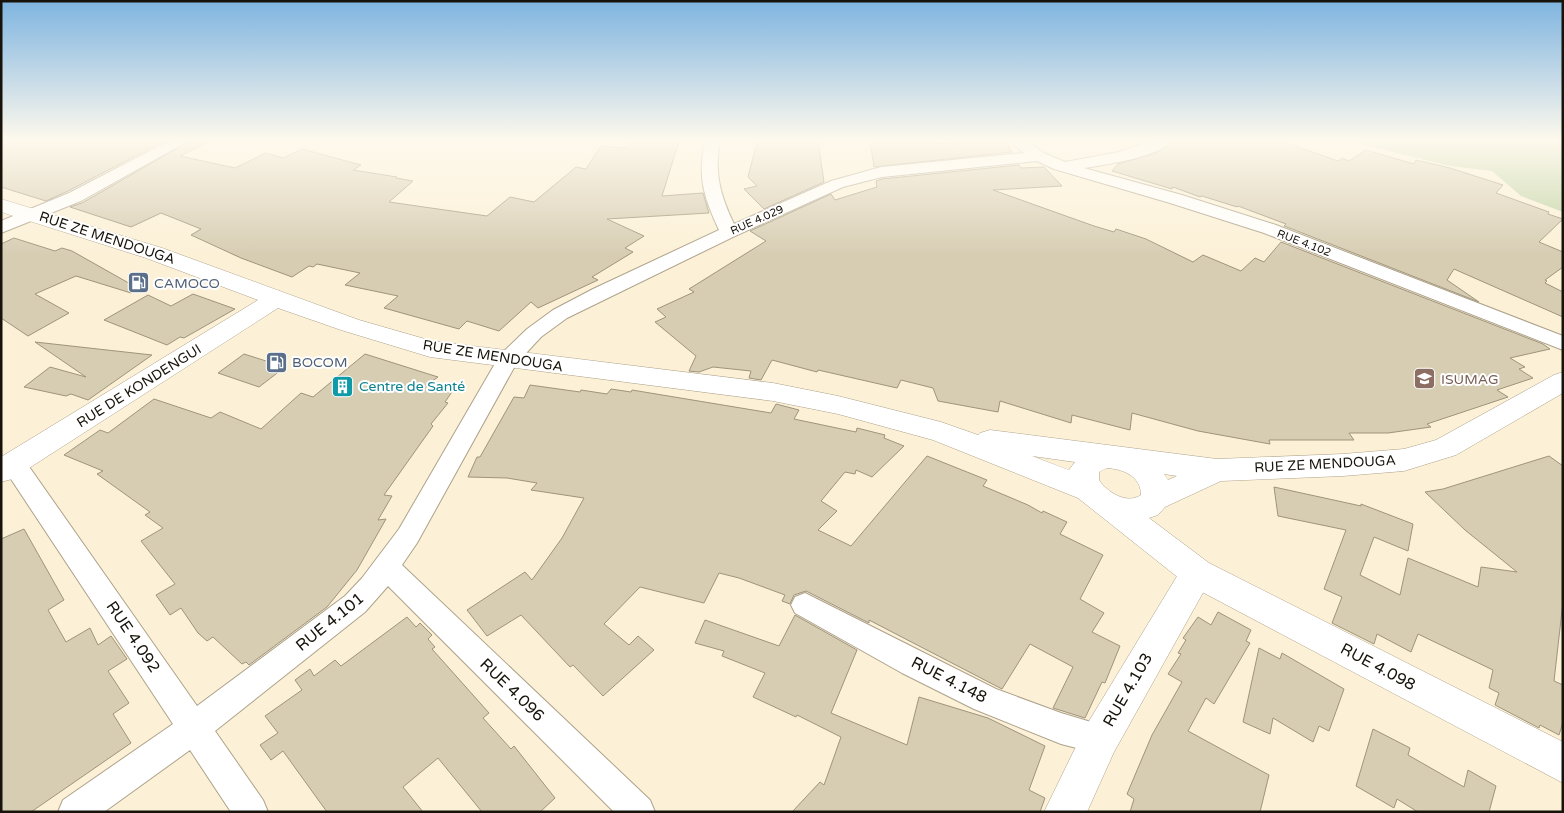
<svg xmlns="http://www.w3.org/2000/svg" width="1564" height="813" font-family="'Varela Round',sans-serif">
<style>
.green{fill:#c1d3a6}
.building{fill:#d7cdb3;stroke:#9f947c}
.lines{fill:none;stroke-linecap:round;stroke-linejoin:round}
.minor-casing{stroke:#ada28a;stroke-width:2}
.tertiary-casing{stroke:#ada28a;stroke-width:1}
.secondary-casing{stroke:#ada28a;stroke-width:1}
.minor{fill:#fff;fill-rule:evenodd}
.tertiary{fill:#fff;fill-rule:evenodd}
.secondary{fill:#fff;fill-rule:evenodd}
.labels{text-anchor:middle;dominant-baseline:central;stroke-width:4;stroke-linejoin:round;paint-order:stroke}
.far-street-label{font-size:11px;fill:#17130a;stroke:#fff}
.street-label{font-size:14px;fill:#17130a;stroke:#fff}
.service-label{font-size:14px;fill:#4e5e75;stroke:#fff;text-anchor:start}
.education-label{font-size:14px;fill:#785e54;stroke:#fff;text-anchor:start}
.culture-label{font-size:14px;fill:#0d838f;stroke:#fff;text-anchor:start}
.near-street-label{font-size:16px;fill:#17130a;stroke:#fff}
</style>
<rect width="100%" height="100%" fill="#fcf1d7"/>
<!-- green -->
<path class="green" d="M1348,141H1563V212L1521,196L1492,171L1450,166Z"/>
<!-- building -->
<path class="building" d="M1,141H164L68,191L46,201L1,187Z
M190,141H210L180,156L235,168L266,153L283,158L302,149L361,165L353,170L397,177L396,178L413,181L389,202L487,216L510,197L534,202L576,167L586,169L601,146L625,148L630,141H679L662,196L703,193L709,213L607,219L644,236L625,248L633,252L592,277L598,280L538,308L531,302L499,331L467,321L459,329L384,308L398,296L345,285L360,273L317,264L313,267L309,266L292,277L241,258L191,235L201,229L161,213L131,227L70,207L82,203Z
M818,141L824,182L764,209L744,189L757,186L748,177L757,142Z
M870,141L959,144L958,142L1005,141L1012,152L874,167Z
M1174,141H1281L1338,161L1342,158L1349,161L1366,150L1414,164L1416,160L1450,168L1503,185L1496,193L1549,212L1548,214L1563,219L1539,242L1563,252V267L1545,280L1547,281L1545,283L1563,292V317L1454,269L1447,280L1479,302L1292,229L1284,226L1286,224L1238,206L1237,207L1202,196L1200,197L1173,187L1172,189L1112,171L1118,164L1156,153Z
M1019,165L1021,168L1044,167L1062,186L993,190L1094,226L1114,232L1116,229L1146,239L1193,262L1203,255L1241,271L1255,258L1264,262L1281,242L1543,344L1550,349L1510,358L1525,367L1519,369L1533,378L1497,390L1508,397L1427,424L1431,427L1388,433H1349L1354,440H1269L1270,444L1198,431L1132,413L1130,430L1072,415L1071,423L1000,401L998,412L938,401L933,388L901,380L897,388L818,370L817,372L772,360L761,380L749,378L751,371L713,367L699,372L689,371L696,356L655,322L666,317L657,309L694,292L689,289L766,241L750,231L831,194L835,200L877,187L876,181L882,179Z
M14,238L55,251L62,248L72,251L134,286L131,293L76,276L35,294L69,313L28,336L1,318V244Z
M193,294L235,309L184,338L180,337L167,345L104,320L148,295L171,306Z
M35,342L152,355L88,400L71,394L66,396L24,387L50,367L86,377Z
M244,354L285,367L259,387L218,373Z
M365,354L438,377L428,384L454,389L445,402L448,403L431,424L433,426L384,495L392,496L378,520L386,519L357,570L327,607L249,665L246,662L242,664L213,637L207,641L198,633L181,608L170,615L156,595L175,584L141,541L163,528L145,515L150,512L97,474L103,471L64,455L100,430L108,433L154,399L211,418L220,412L261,429L301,393L313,397Z
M530,385L580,392L581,390L607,394L611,389L631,392L632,390L771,413L776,404L799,410L794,419L856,432L857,428L885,435L884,438L904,446L872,477L856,470L855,474L845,472L821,501L837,511L818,530L851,546L927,456L987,480L983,486L1028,505L1042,513L1043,511L1067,522L1060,534L1103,555L1080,599L1104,613L1092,632L1120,646L1105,683L1102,682L1085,718L1053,708L1073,667L1030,644L1002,689L869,620V623L806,591L794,595L790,604L782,601L785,595L739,578L719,573L704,603L640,587L604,624L629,645L638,636L654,650L603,696L573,665L570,667L521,615L487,636L467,610L525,572L532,580L562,538L584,498L531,490L537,483L507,478L468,477L477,457H480L514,397L524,398Z
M1549,456L1563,466V602L1554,681L1563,685V722L1559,735L1540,725L1539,728L1495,705L1499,693L1489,688L1493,670L1418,634L1411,652L1377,634L1374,644L1332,623L1342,597L1324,589L1346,530L1278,516L1274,487L1361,506V504L1413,524L1408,551L1374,537L1360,575L1400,595L1408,558L1478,587L1481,567L1517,572L1465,530L1425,492L1443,489Z
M24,529L64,600L48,610L66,642L90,628L98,645L111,636L127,659L108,671L129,703L113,714L131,743L31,812H1V539Z
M1218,612L1251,630L1246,641L1250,643L1214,704L1206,698L1188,731L1269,775L1260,812H1130L1134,799L1127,794L1152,735L1182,682L1168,674L1181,654L1178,653L1186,640L1183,638L1198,617L1211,625Z
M795,615L857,650L831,713L907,745L919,697L988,718L1045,746L1029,790L1045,798L1040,812H792L820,782L824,785L841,737L797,715L796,717L753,697L765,673L722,656L724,651L695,643L705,620L779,646Z
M407,617L416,627L420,623L432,635L428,639L435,647L432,649L489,713L483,718L511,749L514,746L555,798L540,812H482L438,758L403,787L423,812H327L283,751L271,760L260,745L278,733L265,716L302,690L295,680L310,669L314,676L335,660L341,666Z
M1259,648L1280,659L1282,653L1344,689L1329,731L1319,726L1313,742L1273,718L1270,734L1243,722Z
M1373,729L1410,748L1408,755L1464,787L1468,770L1496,786L1489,812H1418L1397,799L1394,808L1356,786Z"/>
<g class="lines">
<defs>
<path id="minor" d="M169,141H188L81,201L1,233V221L69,193Z
M705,141H720C714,172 720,195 734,224L831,181L881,167L1024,153L1010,141H1028L1044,153L1065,162L1119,152L1152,141H1172C1159,157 1104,165 1084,168L1182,195L1276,225L1563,336V350L1264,233L1170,203L1054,169L1037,161L882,177L843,187L735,236L567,318L541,337L516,364L417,543L402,565L650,800L655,812H614L388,586L365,612L215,731L263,800L268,812H231L190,750L104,812H58L63,800L173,724L5,470L2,464L5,458L14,455L23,458L197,706L345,596L362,578L399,529L500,355L527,329L553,310L593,289L719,230C704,198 697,177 705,141Z
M805,593L996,689L1061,713L1111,728L1116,739L1111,750L1100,754L1061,744L974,709L902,673L795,613L791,605L795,597Z"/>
<path id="tertiary" d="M1197,559L1209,563L1214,573L1114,752L1087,812H1044L1086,726L1185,563Z"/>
<path id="secondary" d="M1,199L162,248L359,320L432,341L773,383L838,396L941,422L978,435L980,433L990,430L1217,459L1343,454L1404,449L1436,440L1554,375L1563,372V393L1456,455L1404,471L1343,476L1221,481L1165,507L1158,515L1149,518L1209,563L1563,742V783L1185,583L1078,498L933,440L838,414L773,401L430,357L341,330L278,308L12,479L1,482V457L258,300L146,258L1,212ZM1032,456L1075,462L1069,470ZM1107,468C1123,469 1141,476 1141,495C1127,505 1107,492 1099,480V472ZM1164,474L1177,476L1168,480Z"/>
</defs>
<!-- minor casing -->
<use href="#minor" class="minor-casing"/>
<!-- tertiary casing -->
<use href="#tertiary" class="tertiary-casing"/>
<!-- secondary casing -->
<use href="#secondary" class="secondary-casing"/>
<!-- minor -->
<use href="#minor" class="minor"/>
<!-- tertiary -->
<use href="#tertiary" class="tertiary"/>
<!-- secondary -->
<use href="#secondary" class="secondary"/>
</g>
<!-- sky -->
<linearGradient id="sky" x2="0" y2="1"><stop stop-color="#7eb4e0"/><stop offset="0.55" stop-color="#fef9ed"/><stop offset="1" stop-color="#fef9ed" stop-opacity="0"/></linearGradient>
<rect width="1564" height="255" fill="url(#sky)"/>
<!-- icons -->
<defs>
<symbol id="fuel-square" viewBox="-11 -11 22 22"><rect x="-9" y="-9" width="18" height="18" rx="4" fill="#5c6f8a" stroke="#fff"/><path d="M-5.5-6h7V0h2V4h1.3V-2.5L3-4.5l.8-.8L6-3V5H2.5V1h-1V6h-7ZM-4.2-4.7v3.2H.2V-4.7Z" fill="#fff"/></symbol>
<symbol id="school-square" viewBox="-11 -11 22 22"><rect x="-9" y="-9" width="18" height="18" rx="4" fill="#8d6e63" stroke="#fff"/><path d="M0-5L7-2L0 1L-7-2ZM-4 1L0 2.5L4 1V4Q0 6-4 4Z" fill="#fff"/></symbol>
<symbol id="building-square" viewBox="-11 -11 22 22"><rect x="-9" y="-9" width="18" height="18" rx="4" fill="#0f9aa8" stroke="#fff"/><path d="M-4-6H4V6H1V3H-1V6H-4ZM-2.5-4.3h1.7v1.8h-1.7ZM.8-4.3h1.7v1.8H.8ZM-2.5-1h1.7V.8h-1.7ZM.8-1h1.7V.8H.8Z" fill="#fff"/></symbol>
</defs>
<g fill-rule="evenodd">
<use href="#fuel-square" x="126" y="270" width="25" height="25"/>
<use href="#fuel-square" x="264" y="350" width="25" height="25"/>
<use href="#school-square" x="1412" y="366" width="25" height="25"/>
<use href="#building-square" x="330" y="374" width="25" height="25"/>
</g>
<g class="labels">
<!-- far-street labels -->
<g class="far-street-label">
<text transform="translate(757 220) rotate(-24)">RUE 4.029</text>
<text transform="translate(1304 243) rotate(21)">RUE 4.102</text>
</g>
<!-- street labels -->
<g class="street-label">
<text transform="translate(107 238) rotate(18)">RUE ZE MENDOUGA</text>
<text transform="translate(493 356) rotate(9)">RUE ZE MENDOUGA</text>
<text transform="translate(139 386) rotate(-32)">RUE DE KONDENGUI</text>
<text transform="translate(1325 464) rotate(-3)">RUE ZE MENDOUGA</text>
</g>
<!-- service labels -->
<g class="service-label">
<text x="154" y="283">CAMOCO</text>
<text x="292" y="362">BOCOM</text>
</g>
<!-- education labels -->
<g class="education-label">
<text x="1441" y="379">ISUMAG</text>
</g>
<!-- culture labels -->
<g class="culture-label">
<text x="359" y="386">Centre de Santé</text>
</g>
<!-- near-street labels -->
<g class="near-street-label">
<text transform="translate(330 622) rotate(-39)">RUE 4.101</text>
<text transform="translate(133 637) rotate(56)">RUE 4.092</text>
<text transform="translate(1378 667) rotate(28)">RUE 4.098</text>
<text transform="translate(949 680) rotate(27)">RUE 4.148</text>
<text transform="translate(512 690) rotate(44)">RUE 4.096</text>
<text transform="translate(1128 690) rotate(-60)">RUE 4.103</text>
</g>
</g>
<!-- border -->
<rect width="1564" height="813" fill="none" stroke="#17130a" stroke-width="5"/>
</svg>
